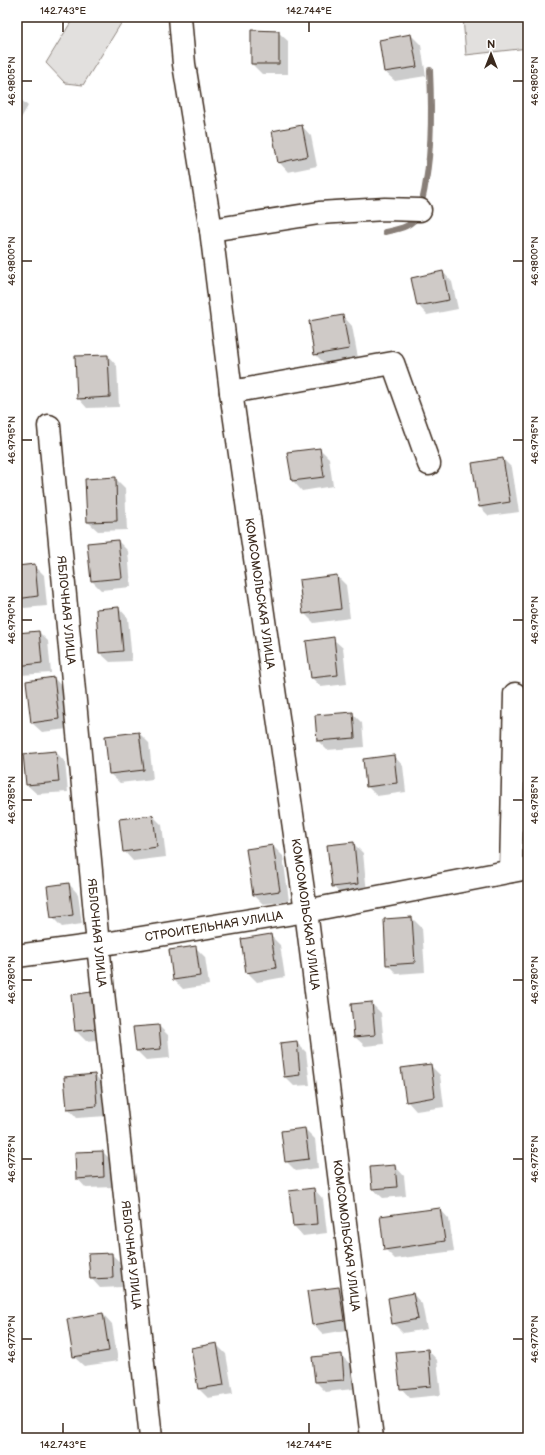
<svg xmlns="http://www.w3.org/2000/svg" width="545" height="1455" font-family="'Balsamiq Sans',sans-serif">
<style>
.green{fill:#e2e0de;stroke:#8e857e}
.shadow{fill:#0003}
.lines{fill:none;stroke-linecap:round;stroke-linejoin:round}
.stream{stroke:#887e77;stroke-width:6}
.building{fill:#cfcac7;stroke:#3b2a1e}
.minor-casing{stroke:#3b2a1e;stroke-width:25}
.minor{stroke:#fff;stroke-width:22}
.ticks{fill:none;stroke:#3b2a1e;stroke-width:1.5}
.labels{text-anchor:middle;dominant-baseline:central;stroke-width:3;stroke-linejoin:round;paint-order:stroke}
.street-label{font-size:12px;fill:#3b2a1e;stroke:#fff}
.neatline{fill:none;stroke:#3b2a1e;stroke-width:1.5}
.ticks-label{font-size:10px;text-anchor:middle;fill:#3b2a1e}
</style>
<rect width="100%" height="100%" fill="#fff"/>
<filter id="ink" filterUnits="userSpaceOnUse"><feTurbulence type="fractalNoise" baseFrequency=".025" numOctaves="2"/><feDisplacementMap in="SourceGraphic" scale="8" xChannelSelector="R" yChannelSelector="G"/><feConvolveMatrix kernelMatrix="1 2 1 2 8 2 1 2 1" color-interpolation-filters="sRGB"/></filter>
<g filter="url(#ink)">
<!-- green -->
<path class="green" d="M74,17H125L83,85L65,83L46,63Z
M463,17H528V48L466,55Z"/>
<!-- shadow -->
<path class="shadow" d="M278,32L288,41V74H262L252,64Z
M411,35L421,45L426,76L395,81L385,72L380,41Z
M17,96L28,106L17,125Z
M302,126L311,136L317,166L288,172L279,162Z
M443,272L452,282L458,309L427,315L418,305Z
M343,316L352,326L358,358L325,364L315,354Z
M108,356L117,366L119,407L87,408L78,398Z
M320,449L329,458L333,486L302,491L293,481L289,453Z
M503,459L512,468L519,512L489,516L480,507Z
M115,478L125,488L127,530L98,531L88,522Z
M118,541L128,551L131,587L101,590L92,581Z
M35,566L44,575L47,606L24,608L17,601V567Z
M337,576L346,585L350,618L314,623L304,613Z
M119,608L128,618L132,661L110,662L100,653Z
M39,632L48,641L51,673L20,675L17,672V634Z
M333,639L343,648L347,684L321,687L312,678Z
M54,678L63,688L68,729L42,732L32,723Z
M352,713L362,723L364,747L327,750L318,741Z
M139,733L149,743L153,779L120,783L110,774Z
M56,752L65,762L68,792L37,794L27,785Z
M394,756L403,766L406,792L377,796L367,786Z
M153,816L162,825L166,857L133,861L124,851Z
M353,843L363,853L367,893L342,896L333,886Z
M273,846L283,856L289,901L263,904L253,894Z
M69,884L78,894L82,924L62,927L52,917Z
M412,918L422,928L425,972L397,974L387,964Z
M271,936L280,945L285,977L257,982L247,972Z
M195,947L205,957L209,985L183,989L174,980Z
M91,993L101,1003L105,1039L86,1041L76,1031L72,996Z
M371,1003L381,1013L384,1044L365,1046L355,1037Z
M159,1026L168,1035L170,1058L146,1060L137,1051Z
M296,1042L306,1052L310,1085L294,1086L285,1077Z
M430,1065L440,1075L444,1107L416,1111L407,1101Z
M95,1075L104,1085L107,1116L77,1118L68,1108Z
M305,1129L315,1139L318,1168L296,1171L286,1161Z
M103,1152L113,1162L114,1187L86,1188L77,1178Z
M395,1166L404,1176L406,1196L383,1198L373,1189Z
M314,1189L323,1199L327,1233L303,1236L294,1226Z
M440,1209L449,1219L454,1251L395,1259L385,1249Z
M111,1254L121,1263L122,1287L100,1288L91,1278Z
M339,1288L349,1297L353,1329L323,1334L313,1324Z
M413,1294L422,1304L427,1329L403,1333L393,1323Z
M103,1314L112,1324L118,1361L84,1366L74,1357Z
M17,1332L18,1345L17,1346Z
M216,1344L226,1354L233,1394L208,1398L199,1389Z
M428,1350L437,1360L441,1395L410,1398L401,1388Z
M341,1355L351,1365L353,1389L326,1392L316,1382Z"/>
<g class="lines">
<!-- stream -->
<path class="stream" d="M421,206C432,161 432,116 430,70
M385,232C398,229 412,227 418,215"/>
</g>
<!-- building -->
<path class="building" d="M251,30L279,31V64H251Z
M411,34L417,67L384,72L379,40Z
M302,125L308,156L278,163L272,131Z
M443,271L449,300L417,306L411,278Z
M343,315L349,349L314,355L309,321Z
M108,355L110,397L77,399L75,356Z
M320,448L324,477L292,481L287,452Z
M503,458L510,502L479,507L472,463Z
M116,477L117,521L87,522L85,479Z
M118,540L122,578L91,581L87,543Z
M35,564L38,596L17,599V566Z
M337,575L341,609L303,614L299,580Z
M119,607L123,651L99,653L96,609Z
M39,631L42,663L17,666V633Z
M334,637L338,675L311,678L306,641Z
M54,677L59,719L31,723L26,681Z
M353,712L355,738L317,741L315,715Z
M139,732L144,770L109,774L105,736Z
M56,751L59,782L26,785L23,754Z
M394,755L397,783L366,787L363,759Z
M153,815L157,847L123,852L119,819Z
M354,842L358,884L332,887L327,845Z
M273,845L280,891L253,895L246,849Z
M69,883L73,915L51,918L47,886Z
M412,917L415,963L386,965L384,919Z
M271,934L276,968L246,973L241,939Z
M196,946L200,976L173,980L169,950Z
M91,992L96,1029L75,1031L71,995Z
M372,1002L375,1035L354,1037L351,1004Z
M159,1025L161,1049L136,1051L133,1027Z
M297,1041L300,1075L284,1077L280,1043Z
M431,1064L435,1097L406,1102L401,1068Z
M95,1074L97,1106L67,1109L64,1077Z
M305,1128L309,1159L285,1162L281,1131Z
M103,1151L104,1177L76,1179L75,1152Z
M395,1165L397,1187L372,1189L370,1167Z
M314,1188L317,1224L293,1226L289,1191Z
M440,1208L445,1241L384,1250L380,1216Z
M112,1253L113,1278L90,1279L88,1254Z
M339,1287L344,1320L312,1325L307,1291Z
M413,1293L418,1319L392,1324L388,1298Z
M525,1308H528V1332Z
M103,1313L109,1351L73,1357L67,1319Z
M217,1343L224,1385L198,1389L191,1348Z
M428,1349L431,1386L400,1389L396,1352Z
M342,1354L344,1380L315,1382L312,1357Z"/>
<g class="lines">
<defs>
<g id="minor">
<path id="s1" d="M180,17L184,64L211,230L231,392L306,911L372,1438"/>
<path d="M211,230L319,213L385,209L420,210"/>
<path d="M231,392L393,363L429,464"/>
<path id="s2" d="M49,426L98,945L151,1438"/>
<path d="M511,871L515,694"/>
<path id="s3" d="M17,956L98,945L306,911L528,868"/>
</g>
</defs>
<!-- minor casing -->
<use href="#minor" class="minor-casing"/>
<!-- minor -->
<use href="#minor" class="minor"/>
</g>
</g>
<!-- ticks -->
<path class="ticks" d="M63,22V32M309,22V32M22,81H32M513,81H523M22,261H32M513,261H523M22,440H32M513,440H523M22,620H32M513,620H523M22,800H32M513,800H523M22,980H32M513,980H523M22,1159H32M513,1159H523M22,1339H32M513,1339H523M63,1423V1433M309,1423V1433"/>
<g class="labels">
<!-- street labels -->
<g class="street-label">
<text stroke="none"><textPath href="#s1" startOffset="582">КОМСОМОЛЬСКАЯ УЛИЦА</textPath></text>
<text stroke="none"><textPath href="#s2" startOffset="185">ЯБЛОЧНАЯ УЛИЦА</textPath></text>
<text stroke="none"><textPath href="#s1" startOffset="906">КОМСОМОЛЬСКАЯ УЛИЦА</textPath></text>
<text stroke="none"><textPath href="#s3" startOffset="199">СТРОИТЕЛЬНАЯ УЛИЦА</textPath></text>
<text stroke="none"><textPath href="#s2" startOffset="509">ЯБЛОЧНАЯ УЛИЦА</textPath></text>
<text stroke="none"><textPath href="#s1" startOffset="1230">КОМСОМОЛЬСКАЯ УЛИЦА</textPath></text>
<text stroke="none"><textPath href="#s2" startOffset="833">ЯБЛОЧНАЯ УЛИЦА</textPath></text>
</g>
</g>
<!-- margin -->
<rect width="545" height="1455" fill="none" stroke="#fff" stroke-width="44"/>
<!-- north arrow -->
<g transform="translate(491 54)" stroke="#ffffff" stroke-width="3" paint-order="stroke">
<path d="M0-3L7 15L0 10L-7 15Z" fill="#3b2a1e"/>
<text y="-6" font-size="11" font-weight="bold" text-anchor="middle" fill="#3b2a1e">N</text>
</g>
<rect x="22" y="22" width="501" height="1411" class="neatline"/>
<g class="ticks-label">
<text x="63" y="14">142.743°E</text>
<text x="309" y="14">142.744°E</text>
<text transform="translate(11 81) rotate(-90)" y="4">46.9805°N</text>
<text transform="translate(534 81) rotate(-90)" y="4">46.9805°N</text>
<text transform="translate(11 261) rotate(-90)" y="4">46.9800°N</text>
<text transform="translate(534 261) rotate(-90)" y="4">46.9800°N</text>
<text transform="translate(11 440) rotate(-90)" y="4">46.9795°N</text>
<text transform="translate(534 440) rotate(-90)" y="4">46.9795°N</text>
<text transform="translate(11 620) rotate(-90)" y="4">46.9790°N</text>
<text transform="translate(534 620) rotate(-90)" y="4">46.9790°N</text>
<text transform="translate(11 800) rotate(-90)" y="4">46.9785°N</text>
<text transform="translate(534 800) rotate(-90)" y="4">46.9785°N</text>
<text transform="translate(11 980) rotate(-90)" y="4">46.9780°N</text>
<text transform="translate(534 980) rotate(-90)" y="4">46.9780°N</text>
<text transform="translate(11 1159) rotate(-90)" y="4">46.9775°N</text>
<text transform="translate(534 1159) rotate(-90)" y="4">46.9775°N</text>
<text transform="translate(11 1339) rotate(-90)" y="4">46.9770°N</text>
<text transform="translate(534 1339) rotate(-90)" y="4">46.9770°N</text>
<text x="63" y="1448">142.743°E</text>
<text x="309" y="1448">142.744°E</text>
</g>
</svg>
